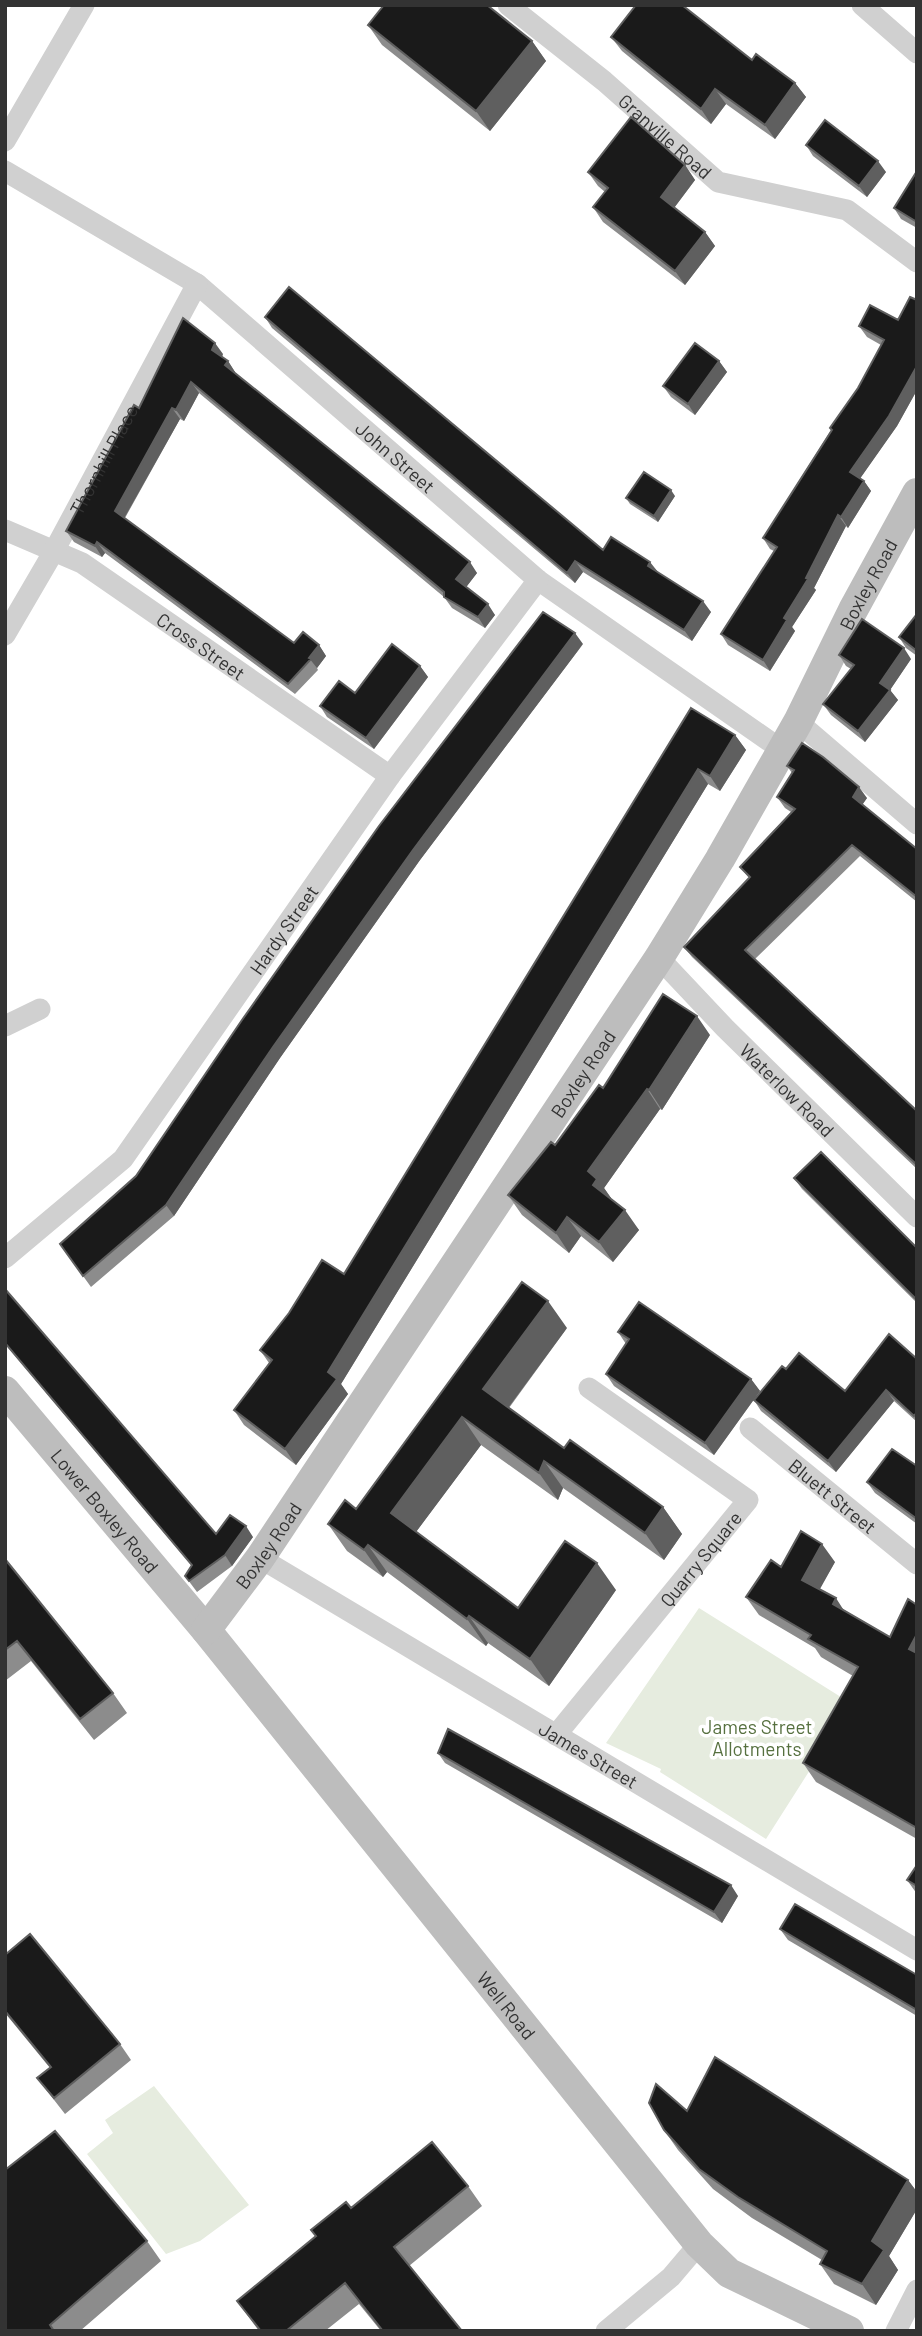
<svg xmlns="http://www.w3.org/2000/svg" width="922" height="2336" font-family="Barlow,sans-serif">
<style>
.green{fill:#e6ecdf}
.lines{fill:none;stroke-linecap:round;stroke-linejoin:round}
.street{stroke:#d0d0d0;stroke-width:21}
.secondary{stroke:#bdbdbd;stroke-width:30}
.wall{fill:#8c8c8c}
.shaded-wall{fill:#5f5f5f}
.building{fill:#1a1a1a;stroke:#5f5f5f;stroke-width:2}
.labels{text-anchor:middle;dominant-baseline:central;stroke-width:7;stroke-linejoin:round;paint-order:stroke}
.street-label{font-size:19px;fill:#333;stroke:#fff}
.park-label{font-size:19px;fill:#56703f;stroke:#fff}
</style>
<rect width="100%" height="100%" fill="#fff"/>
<!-- green -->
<path class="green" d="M699,1608L852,1704L766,1839L660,1772L661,1769L606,1743Z
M154,2086L249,2205L200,2241L166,2254L87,2154L113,2133L105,2120Z"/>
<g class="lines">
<!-- street -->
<g class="street">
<path id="s1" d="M508,5L604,81L718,182L847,210L917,262"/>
<path d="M862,5L917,53"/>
<path d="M5,141L84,5"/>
<path id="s2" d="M5,171L197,284L538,580L782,750"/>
<path id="s3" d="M5,530L82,563L390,776"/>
<path id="s4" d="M5,635L54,551L197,284"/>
<path d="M798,722L917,824"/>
<path id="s5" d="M659,958L725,1028L917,1217"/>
<path d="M5,1026L40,1009"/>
<path id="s6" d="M5,1258L123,1159L390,776L538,580"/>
<path id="s7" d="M750,1428L917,1564"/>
<path id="s8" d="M260,1558L917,1950"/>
<path id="s9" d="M556,1735L748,1500L589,1388"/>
<path d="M606,2331L671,2277L699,2244"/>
<path d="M896,2331L917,2290"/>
</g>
<!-- secondary -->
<g class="secondary">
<path id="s10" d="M5,1391L206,1630L699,2244L729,2273L849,2331"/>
<path id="s11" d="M206,1630L260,1558L659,958L720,859L798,722L853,610L917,493"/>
</g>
</g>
<!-- wall -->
<path class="wall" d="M368,25L532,41L546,61L490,131L382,45Z
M611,37L752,60L795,83L806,97L775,139L726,104L711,124L622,51Z
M806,145L886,172L867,197L813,156Z
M685,165L695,180L674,208L705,232L715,246L685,285L603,222L593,207L605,192L598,186L588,172Z
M917,171V228L901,219L894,208Z
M917,300V390L897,426L860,478L864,481L871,491L848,528L846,526L814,588L816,590L792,627L795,631L770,671L728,645L721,634L774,551L770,549L763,538L831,430L830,428L858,388L881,345L867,337L859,326L898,320Z
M265,317L603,550L658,573L711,612L692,641L583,572L575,583L272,328Z
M223,354L222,357L228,361L235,372L234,373L477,573L466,587L495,615L485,628L452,608L444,597L199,393L184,421L180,419L125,518L294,643L319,645L326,656L317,668L318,670L295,694L105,553L102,557L74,542L66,531L139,408Z
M719,361L727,372L695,415L671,397L663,386Z
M675,496L658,522L630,504L626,498Z
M917,614V656L906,648L899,637Z
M583,644L420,860L280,1058L174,1216L91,1287L60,1244L136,1176Z
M839,655L911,659L890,690L898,700L865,742L831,715L823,704L851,669L846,666Z
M420,666L428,677L374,749L327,717L320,706Z
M691,708L735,735L746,750L720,791L708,784L341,1384L348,1394L296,1465L244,1425L234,1410L269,1363L260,1350L344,1274Z
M787,766L867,798L862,805L917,849V902L860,856L755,959L917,1111V1169L692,957L684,947L749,878L740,867L791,812L785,808L777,797L792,773Z
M710,1035L662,1110L660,1109L604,1188L611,1198V1199L639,1230L613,1262L581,1236L569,1253L522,1215L508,1195L555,1145L603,1088Z
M794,1178L917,1248V1303L802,1189Z
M5,1289L216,1534L253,1537L232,1566L197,1592L185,1576L192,1566L5,1344Z
M567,1328L509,1408L564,1448L663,1507L682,1534L664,1560L563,1488L558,1500L481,1445L416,1532L518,1608L616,1590L549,1686L488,1643L486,1646L387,1572L383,1577L347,1551L328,1524L356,1509Z
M618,1332L751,1379L760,1391L714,1455L614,1386L606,1374L626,1344Z
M917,1359V1422L894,1401L836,1472L761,1411L754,1400L786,1369L845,1391Z
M917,1466V1524L875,1493L867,1482Z
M5,1559L113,1693L127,1713L94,1740L31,1661L5,1681Z
M835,1562L819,1589L844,1610L890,1637L917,1605V1839L816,1782L803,1763L853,1676L821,1657L815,1648L759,1615L746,1597L781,1567Z
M438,1753L738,1896L722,1923L445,1763Z
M917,1865V1894L907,1880Z
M780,1929L917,1975V2016L788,1940Z
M5,1955L120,2044L131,2060L65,2114L37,2078L50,2068L5,2013Z
M687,2111L908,2180L917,2192V2209L889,2256L898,2270L876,2305L834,2284L820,2264L822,2260L752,2218L713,2189L678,2150L664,2130Z
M468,2186L482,2206L409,2266L462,2331H381L359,2304L325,2331H259L237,2301L351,2208Z
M147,2241L161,2261L80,2331H5Z"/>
<!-- shaded-wall -->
<path class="shaded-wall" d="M532,41L546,61L490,131L476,111Z
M795,83L806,97L775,139L765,125Z
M715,89L726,104L711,124L701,109Z
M878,161L886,172L867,197L859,186Z
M685,165L695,180L671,212L661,197Z
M705,232L715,246L685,285L675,271Z
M215,343L223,354L220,361L212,350Z
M228,361L235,372L233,376L225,365Z
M719,361L727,372L695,415L688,404Z
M917,366V390L897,426L857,483L850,472Z
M191,382L199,393L184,421L176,410Z
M172,408L180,419L122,522L115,511Z
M864,481L871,491L848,528L841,517Z
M671,490L675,496L658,522L654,516Z
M838,515L846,526L814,588L816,590L792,627L795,631L770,671L763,660L784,618L806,578Z
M97,542L105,553L102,557L95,546Z
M575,561L583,572L575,583L567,573Z
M470,562L477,573L464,590L456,579Z
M650,562L658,572L648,566Z
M703,601L711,612L692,641L684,630Z
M488,604L495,615L485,628L478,617Z
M575,633L583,644L420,860L280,1058L174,1216L166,1205L273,1047L413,850Z
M319,645L326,656L317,668L309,658Z
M904,648L911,659L890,690L898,700L865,742L858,731L880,683Z
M420,666L428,677L374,749L366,738Z
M735,735L746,750L720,791L710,776Z
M698,769L708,784L341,1384L348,1394L296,1465L285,1449L328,1372Z
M859,787L867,798L860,808L853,797Z
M697,1016L710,1035L662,1110L649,1090Z
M647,1089L660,1109L604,1188L611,1198L606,1205L593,1185L588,1171Z
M625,1210L639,1230L613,1262L599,1242Z
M567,1217L581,1236L569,1253L556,1233Z
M548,1301L567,1328L502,1416L483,1389Z
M751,1379L760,1391L714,1455L705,1443Z
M886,1390L894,1401L836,1472L828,1461Z
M462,1417L481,1445L410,1540L391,1513Z
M544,1461L563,1488L558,1500L539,1473Z
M663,1507L682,1534L664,1560L645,1533Z
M246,1526L253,1537L232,1566L225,1555Z
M822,1544L835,1562L815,1598L802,1580Z
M368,1545L387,1572L383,1577L364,1550Z
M597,1563L616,1590L549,1686L530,1659Z
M836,1598L848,1617L833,1604Z
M469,1616L488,1643L486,1646L467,1619Z
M917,1634V1660L909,1649Z
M731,1885L738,1896L722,1923L714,1912Z
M908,2180L917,2192V2209L889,2256L898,2270L876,2305L862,2284L872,2241Z"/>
<!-- building -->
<path class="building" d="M384,5H487L532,41L476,111L368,25Z
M636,5H682L752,60L756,54L795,83L765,125L715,89L701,109L611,37Z
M631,117L685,165L661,197L705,232L675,271L593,207L608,188L588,172Z
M825,120L878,161L859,186L806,145Z
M917,171V222L894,208Z
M289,287L603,550L611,537L650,562L648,566L703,601L684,630L575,561L567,573L265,317Z
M910,297L917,300V366L889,416L850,472L864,481L841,517L838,515L806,578L808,579L784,618L787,620L763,660L721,634L777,547L763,538L832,430L830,428L858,388L884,340L859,326L870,305L898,320Z
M183,318L215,343L212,350L228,361L225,365L470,562L456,579L488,604L478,617L444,597V592L191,382L176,410L172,408L115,511L294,643L303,632L319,645L309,658L311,659L288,684L97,542L95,546L66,531L134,405L139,408Z
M695,343L719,361L688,404L663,386Z
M644,472L671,490L654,516L626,498Z
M543,612L575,633L413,850L273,1047L166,1205L83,1276L60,1244L136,1176L242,1020L379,826Z
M917,614V651L899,637Z
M862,619L904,648L880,683L890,690L858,731L823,704L854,665L839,655Z
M392,644L420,666L366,738L320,706L339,681L355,693Z
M691,708L735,735L710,776L698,769L328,1372L337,1379L285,1449L234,1410L272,1360L260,1350L289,1313L322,1260L344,1274Z
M802,743L823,757L859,787L853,797L917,849V897L852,845L745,950L917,1111V1165L684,947L750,877L740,867L795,809L777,797L794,770L787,766Z
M663,994L697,1016L649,1090L647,1089L588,1171L597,1179L593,1185L625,1210L599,1242L567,1217L556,1233L508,1195L551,1142L555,1145L599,1085L603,1088Z
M821,1152L917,1248V1300L794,1178Z
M522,1282L548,1301L483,1389L564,1448L570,1440L663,1507L645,1533L544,1461L539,1473L462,1417L391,1513L518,1608L565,1541L597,1563L530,1659L469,1616L467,1619L368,1545L364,1550L328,1524L345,1500L356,1509Z
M5,1289L216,1534L230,1515L246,1526L225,1555L189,1581L185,1576L192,1565L5,1343Z
M639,1302L751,1379L705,1443L606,1374L629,1339L618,1332Z
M889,1334L917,1359V1412L914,1416L886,1390L828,1461L754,1400L782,1366L786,1369L799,1353L845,1391Z
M892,1449L917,1466V1519L867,1482Z
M801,1531L822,1544L802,1580L836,1598L833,1604L890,1637L908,1599L917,1605V1634L909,1649L917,1653V1828L803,1763L858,1667L808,1639L811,1635L746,1597L771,1560L781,1567Z
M5,1559L113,1693L80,1719L17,1641L5,1650Z
M448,1729L731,1885L714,1912L438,1753Z
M917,1865V1886L907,1880Z
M795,1904L917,1975V2010L780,1929Z
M30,1934L120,2044L54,2098L37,2078L51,2067L5,2011V1955Z
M715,2057L908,2180L872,2241L884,2250L862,2284L820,2264L827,2251L738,2197L699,2169L664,2130L649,2103L656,2084L687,2111Z
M55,2131L147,2241L50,2325L54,2331H5V2170Z
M432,2142L468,2186L394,2247L462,2331H383L345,2283L286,2331H261L237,2301L316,2236L311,2230L346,2202L351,2208Z"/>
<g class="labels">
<!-- street labels -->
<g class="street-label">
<text stroke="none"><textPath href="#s1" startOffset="205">Granville Road</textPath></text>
<text stroke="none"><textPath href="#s2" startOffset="486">John Street</textPath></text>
<text stroke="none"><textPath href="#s4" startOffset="201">Thornhill Place</textPath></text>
<text stroke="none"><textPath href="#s11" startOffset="1239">Boxley Road</textPath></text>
<text stroke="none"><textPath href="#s3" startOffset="229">Cross Street</textPath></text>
<text stroke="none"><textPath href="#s6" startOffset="434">Hardy Street</textPath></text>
<text stroke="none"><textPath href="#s11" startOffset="672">Boxley Road</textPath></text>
<text stroke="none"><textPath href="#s5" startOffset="184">Waterlow Road</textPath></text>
<text stroke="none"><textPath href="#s7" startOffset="107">Bluett Street</textPath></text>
<text stroke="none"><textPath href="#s10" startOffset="156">Lower Boxley Road</textPath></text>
<text stroke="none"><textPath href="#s11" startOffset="105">Boxley Road</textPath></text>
<text stroke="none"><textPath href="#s9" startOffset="228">Quarry Square</textPath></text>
<text stroke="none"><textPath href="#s8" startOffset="383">James Street</textPath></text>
<text stroke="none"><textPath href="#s10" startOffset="793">Well Road</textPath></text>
</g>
<!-- park labels -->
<g class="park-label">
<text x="757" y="1726">James Street<tspan x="757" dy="22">Allotments</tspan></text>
</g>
</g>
<!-- border -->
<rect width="922" height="2336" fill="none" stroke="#333333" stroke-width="14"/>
</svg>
